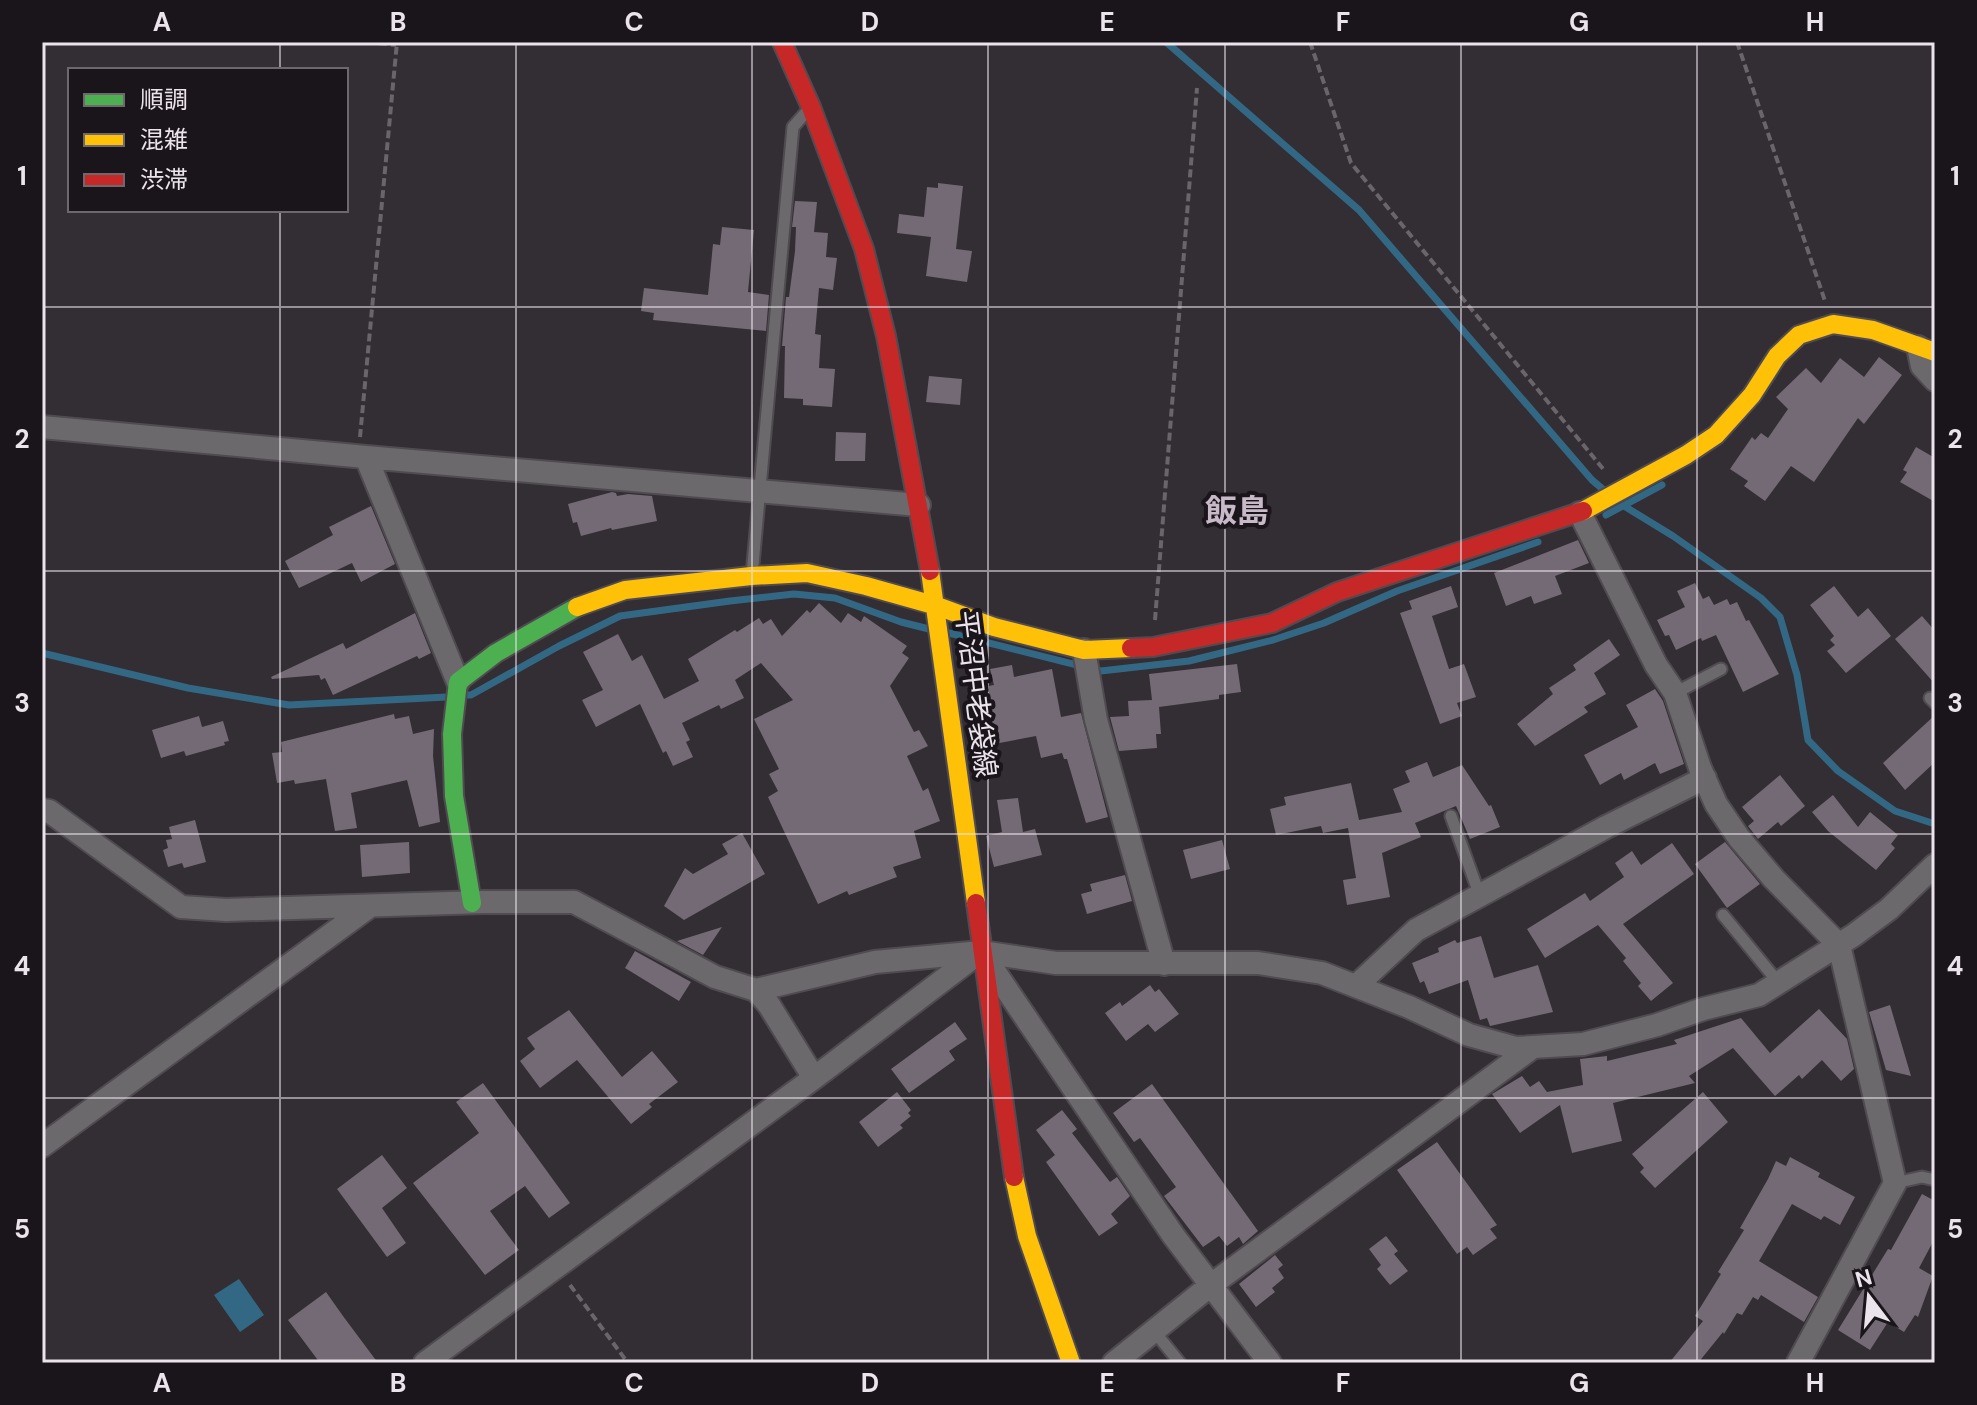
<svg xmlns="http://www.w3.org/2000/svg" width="1977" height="1405" font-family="'DM Sans','Noto Sans JP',sans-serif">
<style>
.water{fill:#336885}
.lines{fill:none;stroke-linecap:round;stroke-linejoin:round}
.stream{stroke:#336885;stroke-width:7}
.building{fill:#746a75}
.lane-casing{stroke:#504b51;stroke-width:15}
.street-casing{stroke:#504b51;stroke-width:26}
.fast-casing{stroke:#504b51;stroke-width:22}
.slow-casing{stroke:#504b51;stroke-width:22}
.jam-casing{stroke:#504b51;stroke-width:22}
.path{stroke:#69656a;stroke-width:4;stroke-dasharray:8 4;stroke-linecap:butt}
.lane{stroke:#6c696d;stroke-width:11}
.street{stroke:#6c696d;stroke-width:22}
.fast{stroke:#4caf50;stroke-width:18}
.slow{stroke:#ffc107;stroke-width:18}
.jam{stroke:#c62828;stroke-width:18}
.grid{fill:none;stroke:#ece4ec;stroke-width:2;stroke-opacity:0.55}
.labels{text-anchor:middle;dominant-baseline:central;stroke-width:8;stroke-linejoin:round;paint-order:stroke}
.street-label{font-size:28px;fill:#ece4ec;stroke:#1a151a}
.quarter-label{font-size:32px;font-weight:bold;fill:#c8b9c8;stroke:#1a151a}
.neatline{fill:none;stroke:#ece4ec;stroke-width:3}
.grid-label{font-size:26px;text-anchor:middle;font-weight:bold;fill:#ece4ec}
</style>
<rect width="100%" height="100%" fill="#332d34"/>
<!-- water -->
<path class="water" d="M239,1279L264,1315L240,1332L214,1295Z"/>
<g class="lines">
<!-- stream -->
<path class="stream" d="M1166,42L1359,210L1592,480L1605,491
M1624,506L1673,536L1761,598L1780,617L1797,675L1808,740L1838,771L1895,811L1935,824
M1606,515L1662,485
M949,633L1101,671L1189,661L1273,640L1324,623L1397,591L1538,542
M42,653L188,688L289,705L447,697
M463,695H471L559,646L620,616L730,601L794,594L835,598L901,622L933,630"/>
</g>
<!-- building -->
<path class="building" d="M938,183L963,186L956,249L972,251L967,282L926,276L931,237L897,233L899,214L924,217L927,187L938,188Z
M795,201L817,202L814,232L828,233L826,257L837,258L833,290L819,288L815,334L821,335L819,368L835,369L832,407L803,405V399L784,398L785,346H782L786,297H789L795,251L796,227H792Z
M722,227L754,230L748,292L769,295L766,331L653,320L654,313L641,311L644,288L708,295L713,244L720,245Z
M1879,357L1902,375L1864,424L1858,418L1814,482L1791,466L1765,501L1744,486L1748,481L1730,469L1752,437L1755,440L1761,433L1768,438L1788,409L1776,397L1806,368L1821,383L1840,358L1864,377Z
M929,376L962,379L960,405L926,402Z
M836,432L866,433L865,461H835Z
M1916,447L1935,458V502L1900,482L1907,472L1903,470Z
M612,492L616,493L617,496L628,494L652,496L657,521L612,530L611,528L581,536L577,522L573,523L568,504Z
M371,506L395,564L361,582L352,563L299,588L285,561L333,535L329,527Z
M1578,540L1589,563L1555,576L1562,594L1534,604L1531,596L1506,606L1494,573Z
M1695,583L1703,599L1709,596L1714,605L1727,599L1730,605L1737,602L1746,621L1749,620L1779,674L1743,692L1716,635L1702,641L1701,638L1676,650L1669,635L1665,636L1657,620L1685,607L1677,591Z
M1451,586L1458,607L1432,616L1449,669L1464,664L1476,697L1457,703L1462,716L1440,724L1400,613L1412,609L1409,601Z
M1834,586L1858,617L1868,608L1891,636L1846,673L1827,651L1835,645L1830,640L1834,636L1810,605Z
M819,603L841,623L848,613L861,622L864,616L907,646L902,653L909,658L890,686L914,732L919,730L928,746L907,756L923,791L928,788L940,821L914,831L921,858L893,867L897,877L849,895L847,891L818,904L768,797L778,791L769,774L779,769L754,719L793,700L761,663L735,680L744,698L721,709L719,705L682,723L690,740L686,742L693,757L673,766L666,751L663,753L640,704L596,727L582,700L603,690L583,652L618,634L632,661L642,655L664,699L699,681L688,659L735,630L737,632L759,618L763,624L771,619L782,636L807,610L810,613Z
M415,613L431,653L419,659L417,656L333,695L325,678L321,680L319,675L272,679L271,677L343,643L346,649Z
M1922,616L1935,631V684L1895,639Z
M1609,639L1620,655L1594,673L1606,694L1584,707L1588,712L1535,746L1517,724L1553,694L1549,688L1576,670L1573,665Z
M1237,664L1241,692L1219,695V699L1159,707L1161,734H1156L1157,748L1119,751L1110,717L1129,716L1128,701L1152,700L1149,674Z
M1012,665L1014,677L1052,669L1061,717L1081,713L1108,817L1086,823L1067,759H1064L1062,753L1041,758L1036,736L989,745L977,688L994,685L990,669Z
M1655,689L1663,701L1684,764L1660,774L1655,763L1624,780L1621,773L1600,785L1584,755L1638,727L1626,705Z
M394,714L395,719L409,716L413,734L434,729L433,756L440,822L419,827L407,780L351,793L357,828L335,831L326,779L295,784L294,780L277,783L272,753L282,752L281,742Z
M1935,715V762L1905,790L1883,763Z
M199,716L202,727L223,721L229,741L224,742L225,745L186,756L184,751L161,758L152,730Z
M1427,762L1433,777L1462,765L1489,806L1491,805L1500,827L1470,839L1456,806L1415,823L1421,837L1382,853L1390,897L1347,905L1343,880L1356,878L1348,828L1323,833L1321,826L1276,835L1270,809L1286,805L1284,797L1351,783L1359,820L1402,812L1393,789L1410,782L1405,771Z
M1780,775L1805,806L1781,826L1778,822L1758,839L1748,826L1754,821L1742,807Z
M1833,795L1858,827L1870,812L1898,835L1891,844L1895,848L1876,870L1828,831L1812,812Z
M1018,798L1023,832L1035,829L1042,855L994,867L986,836L1002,832L997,800Z
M195,820L206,862L184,868L182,863L168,867L163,850L168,848L166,840L172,839L169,827Z
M742,833L765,874L684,920L664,906L685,868L693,874L728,854L722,844Z
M1222,840L1230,869L1191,879L1183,850Z
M409,842L410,873L362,877L360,845Z
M1725,842L1760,884L1727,908L1695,864Z
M1672,843L1694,874L1623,924L1673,983L1651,1001L1638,986L1641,983L1623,961L1626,958L1598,925L1545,958L1527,929L1585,893L1590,901L1624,877L1615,863L1632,851L1641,865Z
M1125,875L1132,901L1087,914L1081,894L1092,891L1090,884Z
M722,927L703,955L677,941Z
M1481,936L1494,978L1538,965L1553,1012L1490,1026L1487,1018L1480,1020L1468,980L1429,994L1424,981L1420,983L1412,963L1439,952L1438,948L1455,940L1457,943Z
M635,951L691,982L679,1001L625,968Z
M1150,985L1155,992L1159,989L1179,1014L1155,1032L1148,1024L1126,1041L1105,1013L1120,1002L1122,1006Z
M1890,1005L1911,1076L1886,1070L1869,1012Z
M1819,1009L1847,1039L1854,1069L1841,1081L1822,1060L1802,1079L1799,1075L1775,1096L1733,1048L1689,1076L1695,1083L1613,1103L1622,1141L1572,1153L1560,1105L1520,1133L1492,1094L1522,1076L1530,1087L1539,1081L1547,1092L1583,1085L1580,1059L1607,1056V1061L1677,1044L1674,1040L1741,1018L1770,1053Z
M569,1010L622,1077L652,1051L678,1082L649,1104L652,1107L631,1124L577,1060L540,1088L520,1061L535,1049L527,1038Z
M955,1022L967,1039L949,1051L955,1060L909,1093L891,1069Z
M483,1083L570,1203L549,1218L525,1186L490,1211L519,1250L485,1275L413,1183L479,1133L456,1102Z
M1152,1084L1258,1231L1243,1244L1239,1237L1227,1246L1219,1236L1203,1247L1164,1196L1176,1187L1140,1138L1134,1142L1113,1113Z
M897,1092L911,1110L908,1113L911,1116L900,1125L903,1128L878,1147L859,1122Z
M1703,1092L1728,1122L1655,1188L1640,1172L1644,1168L1632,1154Z
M1062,1110L1077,1129L1072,1133L1110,1182L1117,1177L1130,1196L1111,1214L1118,1223L1099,1236L1046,1162L1055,1155L1036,1130Z
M1437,1142L1497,1225L1490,1229L1497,1238L1473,1255L1467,1247L1457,1254L1397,1170Z
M382,1155L407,1188L382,1208L406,1243L387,1257L337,1189Z
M1790,1157L1820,1173L1818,1177L1855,1197L1840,1225L1824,1216L1821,1220L1792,1204L1759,1261L1818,1297L1804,1322L1761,1295L1758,1300L1753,1297L1742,1315L1737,1313L1724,1334L1723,1332L1698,1363H1669L1703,1321L1695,1316L1721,1274L1718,1272L1744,1230L1740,1228L1768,1179L1776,1161L1786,1166Z
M1922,1194L1935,1201V1238L1919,1268L1933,1276L1918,1317L1915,1315L1904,1332L1888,1322L1870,1350L1838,1330L1888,1249L1891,1250Z
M1386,1236L1398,1251L1394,1254L1408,1271L1390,1285L1377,1269L1381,1265L1369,1249Z
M1275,1255L1283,1265L1278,1269L1284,1278L1272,1288L1275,1292L1256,1307L1239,1284Z
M326,1292L343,1316L378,1363H320L288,1320Z"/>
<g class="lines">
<defs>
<path id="lane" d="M752,575L793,127L809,109
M1675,693L1721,669
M1930,698L1935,703
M1451,816L1480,896
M1723,915L1778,982
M1895,1183L1922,1177L1935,1180
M1154,1331L1180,1363"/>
<path id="street" d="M1918,347L1922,366L1935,380
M42,427L366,457L458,682
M366,457L919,505
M1580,513L1656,665L1675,693L1700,768L1716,804L1739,838L1774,879L1839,945L1895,1183L1798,1363
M1084,650L1096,720L1164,964
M42,810L49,811L181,907L226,910L483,902H574L715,977L756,990L769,1005L814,1078
M986,959L1173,1235L1270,1363
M1356,986L1416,930L1606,827L1705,778
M756,990L875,962L981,952L1056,963H1258L1322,973L1409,1007L1469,1035L1516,1048L1583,1044L1657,1025L1703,1009L1759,995L1854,935L1889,909L1935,865
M42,1146L370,906
M425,1363L814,1078L980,952
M1114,1363L1211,1285L1533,1047"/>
<path id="fast" d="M472,903L454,796L452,734L458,682L496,653L577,607"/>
<path id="slow" d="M1583,511L1686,455L1716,435L1752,395L1777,356L1799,335L1833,324L1873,330L1935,352
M930,571L976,903
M577,607L625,590L751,576L807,573L866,586L937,606L994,627L1084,650L1131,648
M1014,1177L1027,1236L1071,1363"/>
<path id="jam" d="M782,42L811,107L864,249L886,336L930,571
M1131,648L1153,647L1272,623L1337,592L1583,511
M976,903L1014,1177"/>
</defs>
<!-- lane casing -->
<use href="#lane" class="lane-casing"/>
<!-- street casing -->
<use href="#street" class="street-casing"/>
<!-- fast casing -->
<use href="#fast" class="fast-casing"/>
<!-- slow casing -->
<use href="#slow" class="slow-casing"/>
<!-- jam casing -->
<use href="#jam" class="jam-casing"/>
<!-- path -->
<path class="path" d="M367,42L396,45
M1310,42L1351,163L1604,470
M1737,42L1825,301
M360,437L397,42
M1155,620L1197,88
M570,1285L628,1363"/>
<!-- lane -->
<use href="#lane" class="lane"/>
<!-- street -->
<use href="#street" class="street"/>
<!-- fast -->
<use href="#fast" class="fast"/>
<!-- slow -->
<use href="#slow" class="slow"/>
<!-- jam -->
<use href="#jam" class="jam"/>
</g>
<!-- grid -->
<path class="grid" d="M280,42V70M516,42V1363M752,42V1363M988,42V1363M1225,42V1363M1461,42V1363M1697,42V1363M280,210V1363M42,307H1935M42,571H1935M42,834H1935M42,1098H1935"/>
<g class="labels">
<!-- street labels -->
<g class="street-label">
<text transform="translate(976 694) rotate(83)">平沼中老袋線</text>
</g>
<!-- quarter labels -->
<g class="quarter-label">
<text x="1237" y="511">飯島</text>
</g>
</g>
<!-- border -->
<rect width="1977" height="1405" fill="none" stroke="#1a151a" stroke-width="88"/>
<!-- legend -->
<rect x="68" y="68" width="280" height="144" fill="#1a151a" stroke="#6e686e" stroke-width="2"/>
<rect x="84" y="94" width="40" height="12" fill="#4caf50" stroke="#6e686e" stroke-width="2"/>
<text x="140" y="108" font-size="24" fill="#ece4ec">順調</text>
<rect x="84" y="134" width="40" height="12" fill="#ffc107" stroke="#6e686e" stroke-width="2"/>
<text x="140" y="148" font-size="24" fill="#ece4ec">混雑</text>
<rect x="84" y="174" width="40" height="12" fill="#c62828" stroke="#6e686e" stroke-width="2"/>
<text x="140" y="188" font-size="24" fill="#ece4ec">渋滞</text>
<!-- north arrow -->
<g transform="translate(1869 1297) rotate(344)" stroke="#1a151a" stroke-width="6" paint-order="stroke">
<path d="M0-6L14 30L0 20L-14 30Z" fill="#ece4ec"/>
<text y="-12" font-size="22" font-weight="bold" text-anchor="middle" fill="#ece4ec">N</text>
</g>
<rect x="44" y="44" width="1889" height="1317" class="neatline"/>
<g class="grid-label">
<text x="162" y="31">A</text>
<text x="398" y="31">B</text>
<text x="634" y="31">C</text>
<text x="870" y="31">D</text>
<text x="1107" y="31">E</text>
<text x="1343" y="31">F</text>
<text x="1579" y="31">G</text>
<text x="1815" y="31">H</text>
<text x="22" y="185">1</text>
<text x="1955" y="185">1</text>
<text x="22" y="448">2</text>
<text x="1955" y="448">2</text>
<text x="22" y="712">3</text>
<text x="1955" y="712">3</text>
<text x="22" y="975">4</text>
<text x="1955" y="975">4</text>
<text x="22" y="1238">5</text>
<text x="1955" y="1238">5</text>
<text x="162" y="1392">A</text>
<text x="398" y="1392">B</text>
<text x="634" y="1392">C</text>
<text x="870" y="1392">D</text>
<text x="1107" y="1392">E</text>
<text x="1343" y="1392">F</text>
<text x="1579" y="1392">G</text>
<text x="1815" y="1392">H</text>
</g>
</svg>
